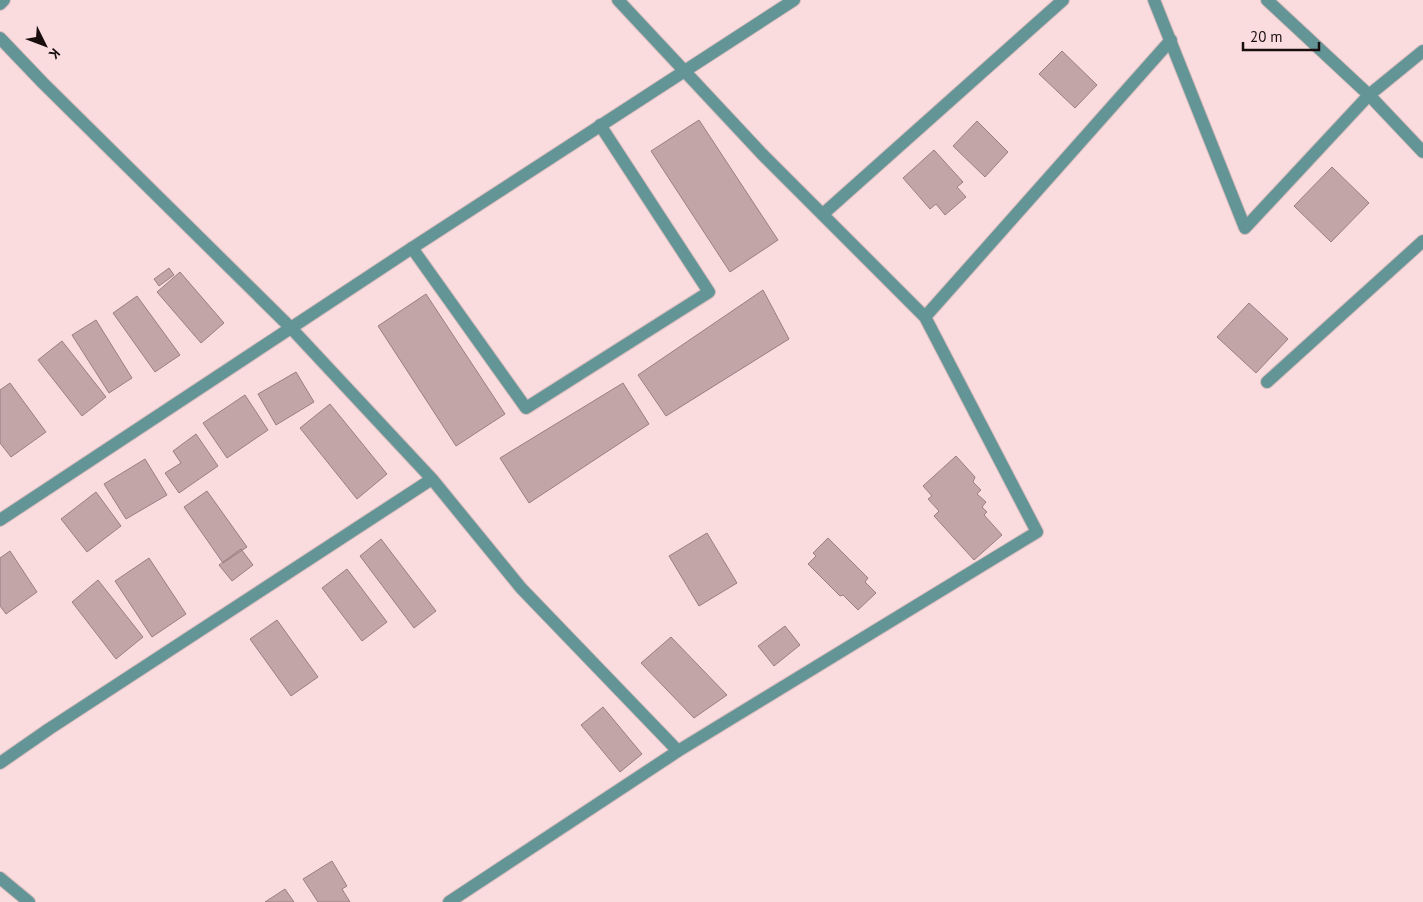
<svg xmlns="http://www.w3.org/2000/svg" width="1423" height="902" font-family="'PT Sans',sans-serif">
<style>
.building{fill:#c2a5a7;stroke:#9a7f81}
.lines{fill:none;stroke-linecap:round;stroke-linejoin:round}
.minor-casing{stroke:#d7bbbd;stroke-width:14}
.tertiary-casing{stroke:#d7bbbd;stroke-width:14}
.minor{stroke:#649596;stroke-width:12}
.tertiary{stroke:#649596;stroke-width:12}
</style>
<rect width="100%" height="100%" fill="#fbdcde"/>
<!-- building -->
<path class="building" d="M1062,51L1097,85L1075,108L1039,74Z
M699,120L778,240L730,272L651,151Z
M977,121L1008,152L985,177L953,146Z
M934,150L963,182L957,187L966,197L945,215L936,204L930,209L903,178Z
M1332,167L1369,203L1331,242L1294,206Z
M169,268L174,275L159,286L154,279Z
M180,272L224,323L201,343L157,292Z
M763,290L789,339L666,416L638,375Z
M426,294L505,414L456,446L378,326Z
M137,296L180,355L155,372L113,313Z
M1249,303L1288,339L1256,373L1217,337Z
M96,320L132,378L109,393L72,335Z
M62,341L106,397L82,416L38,360Z
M296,372L314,402L276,425L258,394Z
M10,383L46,432L11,457L0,443V390Z
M623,383L649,424L529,503L500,458Z
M245,395L268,430L227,458L203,423Z
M330,404L387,474L357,499L300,428Z
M196,434L218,466L179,493L165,473L181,463L173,451Z
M956,456L975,477L973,482L981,490L977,494L986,502L982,507L987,512L984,515L1002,535L974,560L934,516L939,511L928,499L932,496L923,486Z
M145,459L167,495L126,519L104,484Z
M207,491L247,547L223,563L184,507Z
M96,492L121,526L87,552L61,519Z
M707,533L737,583L699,606L669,556Z
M828,538L868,578L865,582L876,593L858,610L843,595L840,596L808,564L816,556L813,553Z
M381,539L436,611L414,628L360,556Z
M241,549L253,565L232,581L219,565Z
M10,551L37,592L6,614L0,606V558Z
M149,558L186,614L152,637L115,581Z
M347,569L387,622L362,641L322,588Z
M98,580L143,637L116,659L72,602Z
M277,620L318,677L291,696L250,639Z
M785,626L800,645L774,666L758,646Z
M671,637L727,695L694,718L641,663Z
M603,707L642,754L620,772L581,725Z
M332,861L347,886L342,889L350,902H318L303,879Z
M285,889L294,902H265Z"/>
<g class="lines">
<defs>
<path id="minor" d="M618,0L762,154L925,317
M1154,0L1245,228L1369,95L1423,51
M1267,0L1369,95L1423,152
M0,4L4,0
M0,38L43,83L291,328L432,479L521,588L678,751
M823,214L1063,0
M412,248L526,408L709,292L600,125
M1267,382L1423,241
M0,763L49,729L432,479
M449,902L678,751L1037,532L925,317L1171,40"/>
<path id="tertiary" d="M0,520L412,248L794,0
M0,878L29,902"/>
</defs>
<!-- minor casing -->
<use href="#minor" class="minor-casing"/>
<!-- tertiary casing -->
<use href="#tertiary" class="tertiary-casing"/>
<!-- minor -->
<use href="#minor" class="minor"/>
<!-- tertiary -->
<use href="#tertiary" class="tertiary"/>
</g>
<!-- north arrow -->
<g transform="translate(45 45) rotate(132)" stroke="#fbdcde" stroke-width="4" paint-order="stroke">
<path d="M0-4L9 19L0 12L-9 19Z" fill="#180e0e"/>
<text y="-8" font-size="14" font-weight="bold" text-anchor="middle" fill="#180e0e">K</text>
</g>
<!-- scale -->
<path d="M1243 42v8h76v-8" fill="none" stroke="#180e0e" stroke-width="2.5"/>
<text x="1250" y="42" font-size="15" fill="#180e0e" stroke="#fbdcde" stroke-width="4" paint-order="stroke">20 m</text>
</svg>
